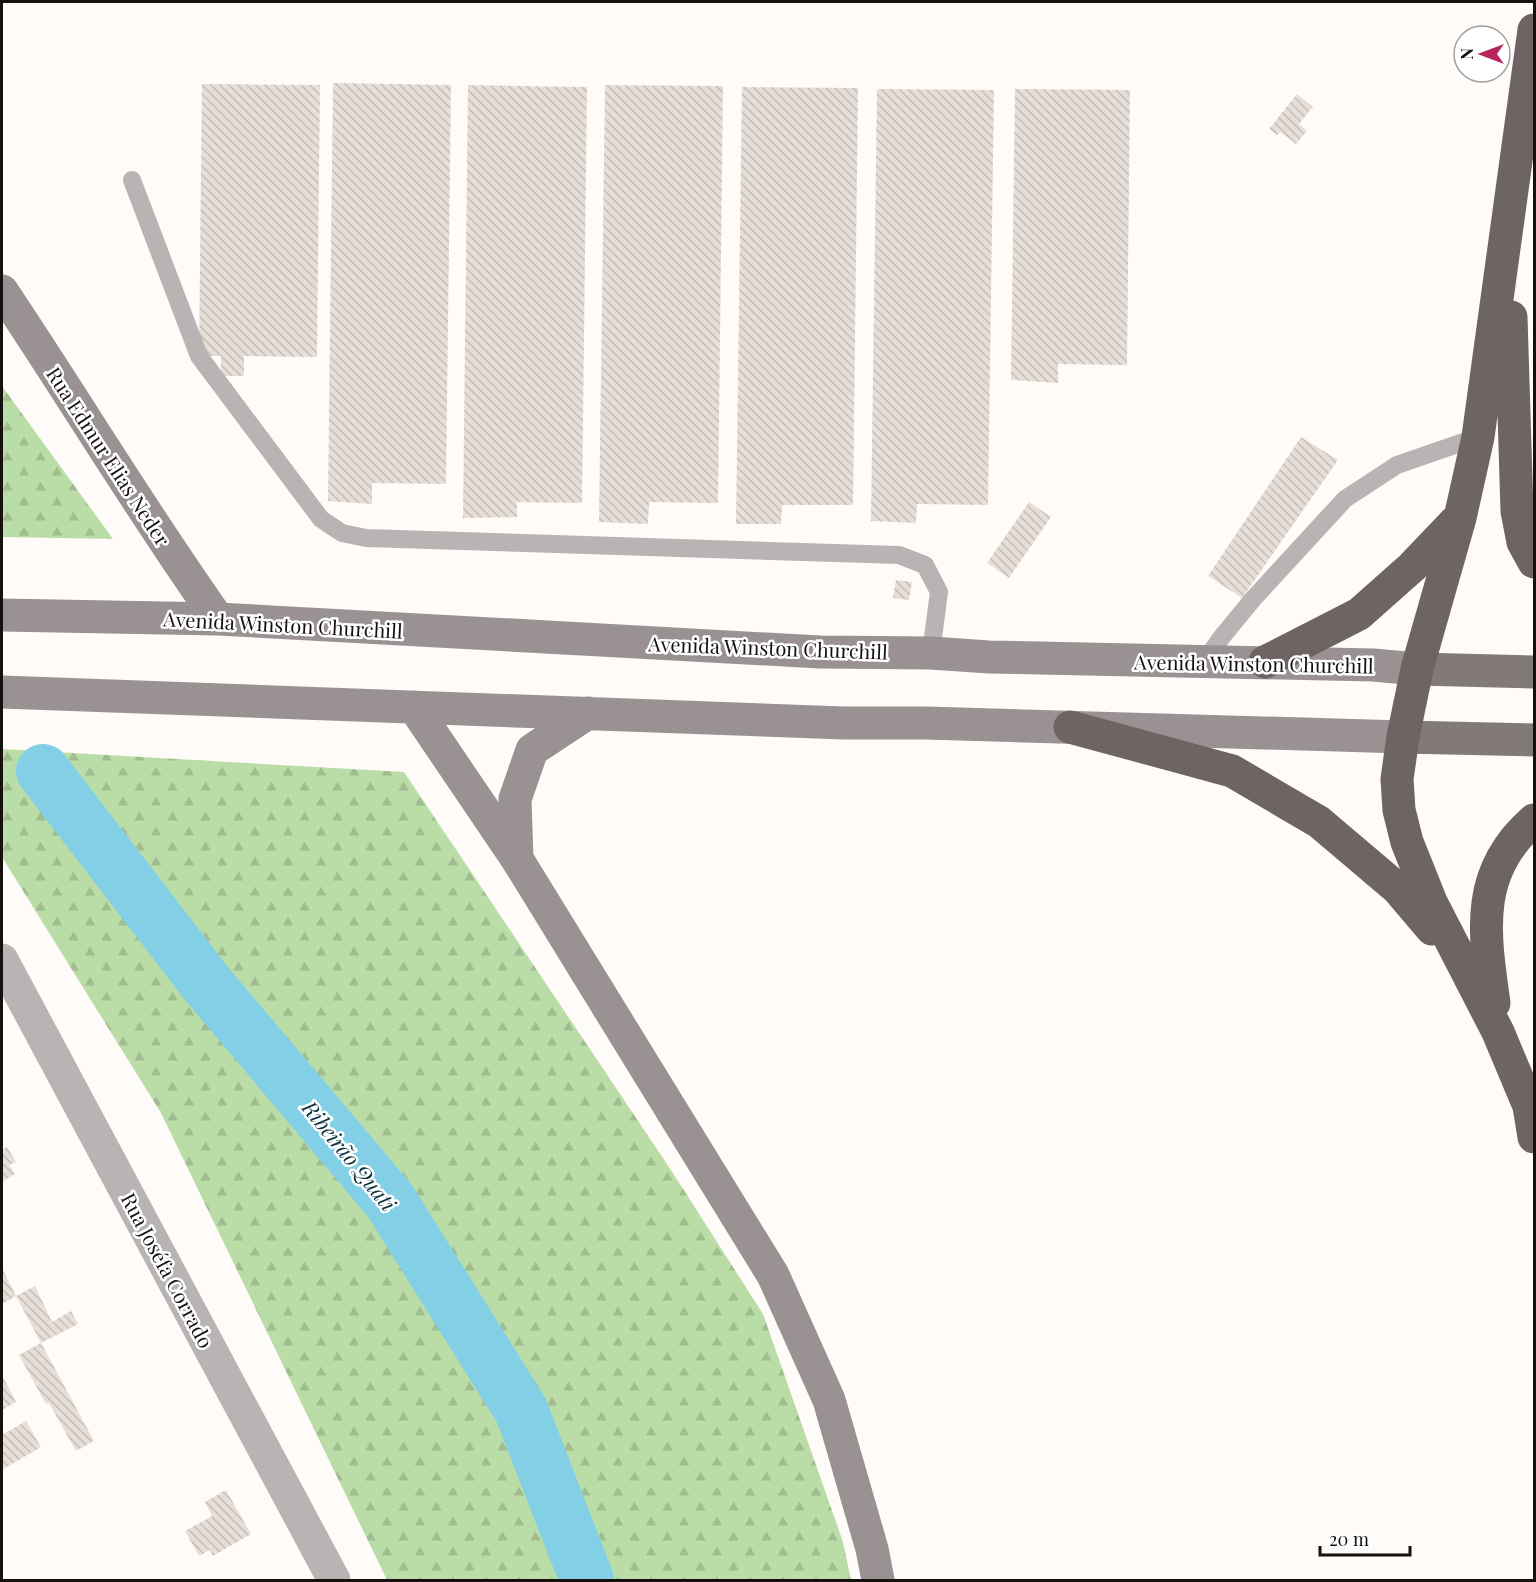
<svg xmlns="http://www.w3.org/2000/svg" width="1536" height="1582" font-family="'Playfair Display',serif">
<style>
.forest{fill:url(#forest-firs)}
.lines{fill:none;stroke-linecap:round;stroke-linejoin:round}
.river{stroke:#83cfe6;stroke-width:54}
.building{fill:url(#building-back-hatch)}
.lane{stroke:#b9b4b4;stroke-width:18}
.street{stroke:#b9b4b4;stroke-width:33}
.secondary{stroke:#999192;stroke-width:33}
.primary{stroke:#827979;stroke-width:33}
.highway{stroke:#6e6464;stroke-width:33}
.labels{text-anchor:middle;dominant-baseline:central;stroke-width:5;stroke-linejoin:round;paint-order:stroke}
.street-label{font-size:20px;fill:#14110f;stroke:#fff}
.water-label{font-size:21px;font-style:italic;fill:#0b313b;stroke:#fff}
</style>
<defs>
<pattern id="forest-firs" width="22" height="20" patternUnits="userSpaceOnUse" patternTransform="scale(1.5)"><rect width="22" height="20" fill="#badda8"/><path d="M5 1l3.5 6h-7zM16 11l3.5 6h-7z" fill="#9fbd8f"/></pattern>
<pattern id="building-back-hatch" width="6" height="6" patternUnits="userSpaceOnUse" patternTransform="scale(1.5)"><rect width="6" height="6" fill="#e7dfd7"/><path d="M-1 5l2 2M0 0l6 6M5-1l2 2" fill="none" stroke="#c5beb7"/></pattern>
</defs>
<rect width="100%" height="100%" fill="#fefbf8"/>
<!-- forest -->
<path class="forest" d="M2,386L113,539L2,537Z
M2,749L404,772L671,1170L763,1314L843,1542L851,1580H387L161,1113L2,857Z"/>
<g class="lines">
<!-- river -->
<path class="river" d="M43,771L206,983L390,1201L521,1410L587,1580"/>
</g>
<!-- building -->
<path class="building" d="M333,83L451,85L446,484L372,483V504L328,501Z
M202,84L320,85L317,357L244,356V376H221V356H199Z
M468,85L587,87L582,503L517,502V517L463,518Z
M605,85L723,86L718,503L649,502L648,524L599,522Z
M742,87L858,88L853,505H782L781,524H736Z
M877,89L994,90L988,505L917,504L916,523L871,521Z
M1015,89L1130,90L1127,365L1058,364V383L1011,380Z
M1297,94L1313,107L1299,124L1307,131L1296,144L1280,132L1277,135L1269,129Z
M1301,437L1338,460L1242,598L1208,576Z
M1029,502L1051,517L1009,578L987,563Z
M896,580L912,582L909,600L893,598Z
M7,1147L16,1162L9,1165L15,1174L2,1182V1150Z
M2,1268L16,1296L2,1304Z
M35,1286L52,1322L71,1311L78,1324L41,1343L94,1441L76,1451L49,1403L46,1404L19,1355L41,1343L16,1296Z
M2,1375L16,1402L2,1410Z
M26,1421L41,1447L2,1470V1435Z
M226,1490L251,1534L213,1556L210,1550L199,1556L185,1531L212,1516L205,1502Z"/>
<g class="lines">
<!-- lane -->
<path class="lane" d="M132,180L199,356L321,519L342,533L366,538L899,555L925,565L939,592L931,653
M1205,661L1221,638L1253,599L1345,499L1397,465L1478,437"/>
<!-- street -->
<path class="street" d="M2,960L334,1580"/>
<!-- secondary -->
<path class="secondary" d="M2,291C75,400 142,512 218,619
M2,615L218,619L820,652L931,653L989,657L1373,665L1417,669
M2,692L844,723H926L1403,737
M414,707L517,859L773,1275L829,1400L872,1549L878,1580
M517,859L515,799L532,750L588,713"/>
<!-- primary -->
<path class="primary" d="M1417,669L1534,672
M1403,737L1534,740"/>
<!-- highway -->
<path class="highway" d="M1534,30L1478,437L1460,518L1417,669L1403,737L1397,779L1399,810L1407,842L1431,902L1498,1032L1529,1106L1534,1137
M1511,317L1517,511L1523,542L1534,562
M1265,662L1359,614L1412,567L1456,521
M1070,727L1232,771L1319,822L1398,889L1432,929
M1494,1003C1484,932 1474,872 1534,820"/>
</g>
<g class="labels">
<!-- street labels -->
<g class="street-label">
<text transform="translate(109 456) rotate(57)">Rua Edmur Elias Neder</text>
<text transform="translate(283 624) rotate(3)">Avenida Winston Churchill</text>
<text transform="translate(768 647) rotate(2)">Avenida Winston Churchill</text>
<text transform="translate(1254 663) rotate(1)">Avenida Winston Churchill</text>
<text transform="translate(168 1270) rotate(62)">Rua Joséfa Corrado</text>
</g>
<!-- water labels -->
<g class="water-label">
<text transform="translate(350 1155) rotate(51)">Ribeirão Quati</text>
</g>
</g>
<!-- border -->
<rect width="1536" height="1582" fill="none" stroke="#14110f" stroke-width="6"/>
<!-- north arrow -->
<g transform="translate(1482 54) rotate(270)"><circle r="28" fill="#ffffff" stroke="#a1a09f" stroke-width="1.5"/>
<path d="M0-4.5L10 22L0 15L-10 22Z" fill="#b4265c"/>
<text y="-9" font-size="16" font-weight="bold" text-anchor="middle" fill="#14110f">N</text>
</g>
<!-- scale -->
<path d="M1320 1546v9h90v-9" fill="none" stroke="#14110f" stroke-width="3"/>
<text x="1329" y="1546" font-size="18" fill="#14110f" stroke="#ffffff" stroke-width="4.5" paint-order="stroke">20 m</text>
</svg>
